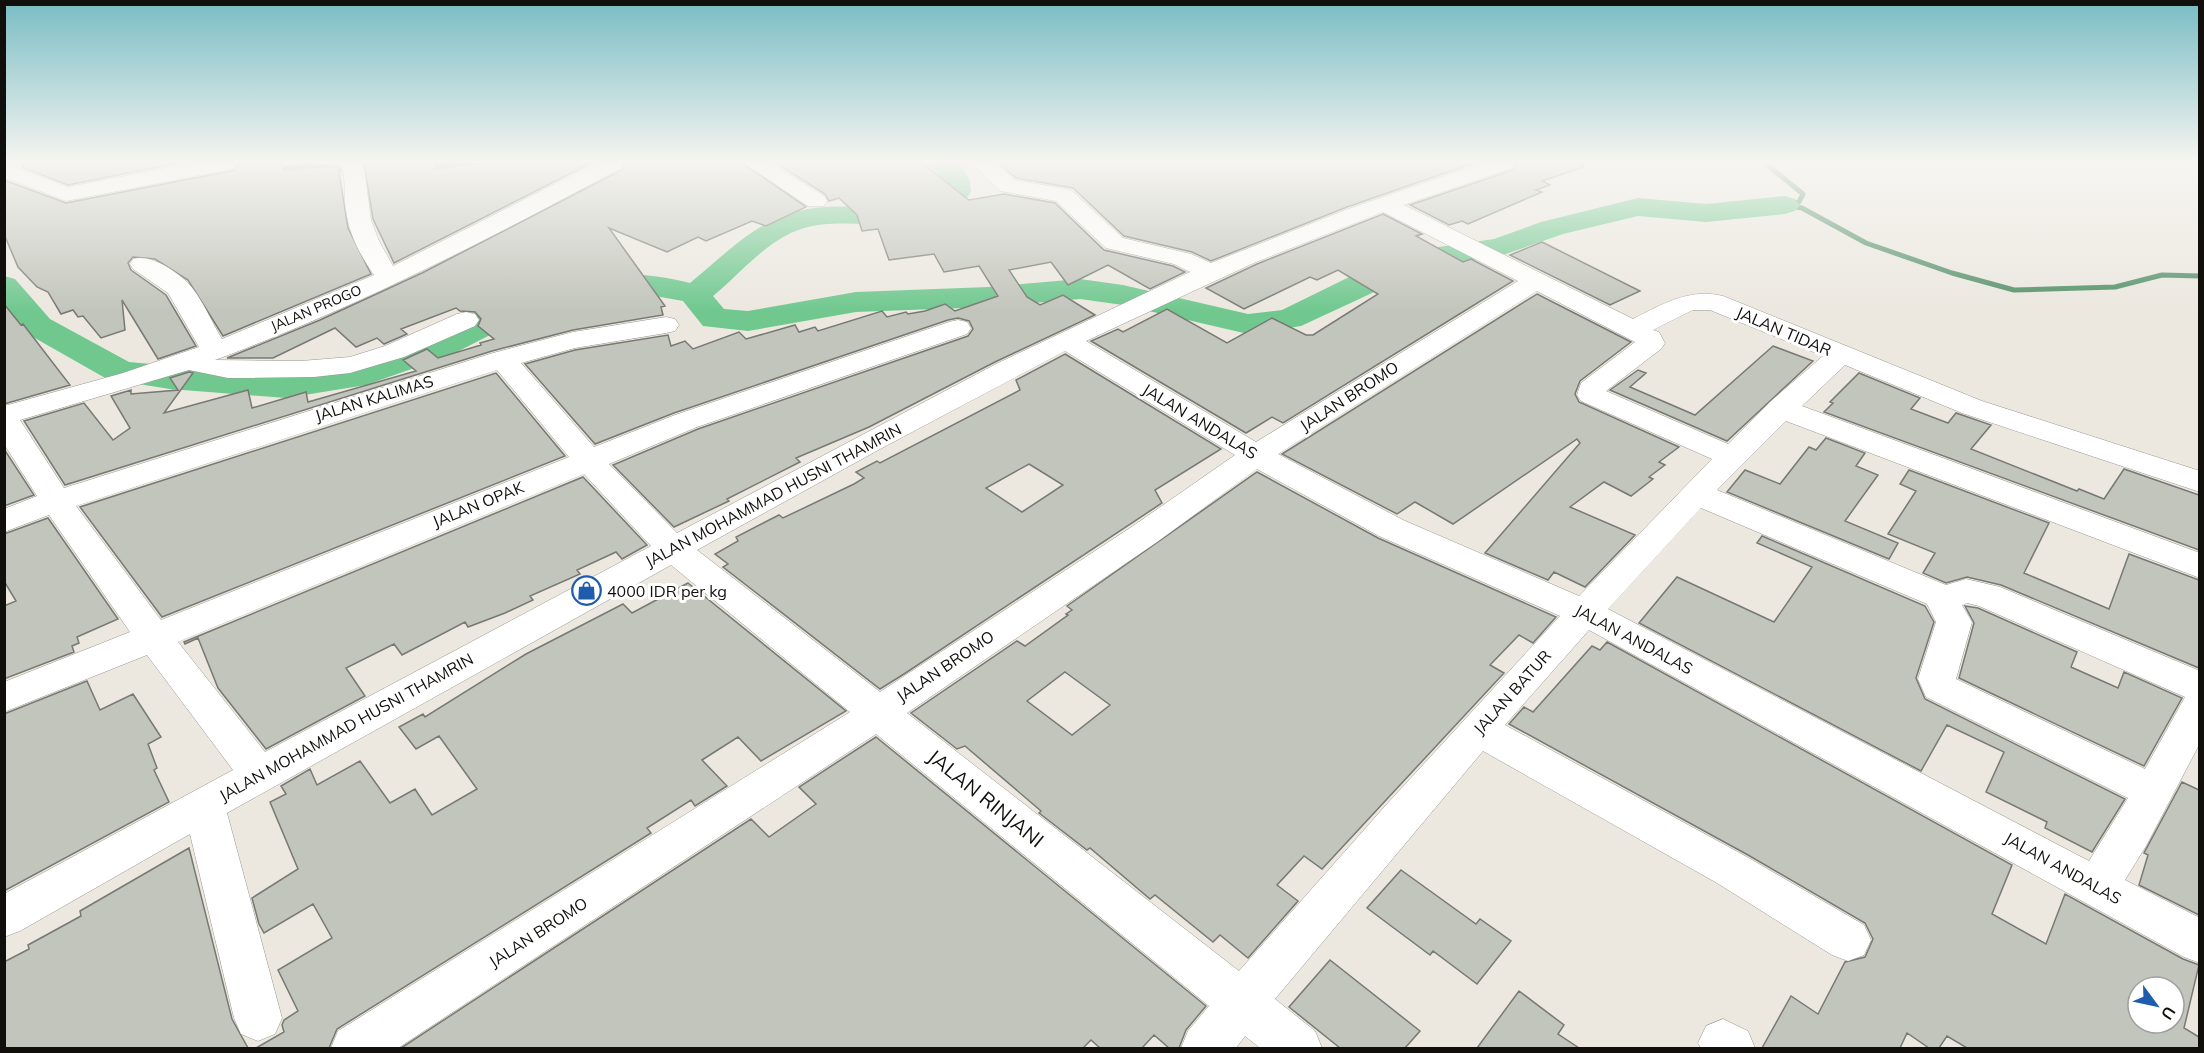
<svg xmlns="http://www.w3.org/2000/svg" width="2204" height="1053" font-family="Mulish,sans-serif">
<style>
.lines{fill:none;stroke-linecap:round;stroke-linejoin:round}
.stream{stroke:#539068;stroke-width:5}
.river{fill:#70c88f;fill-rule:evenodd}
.building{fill:#c2c5bc;stroke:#777972;stroke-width:1.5;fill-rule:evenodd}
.minor-casing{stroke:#9b9790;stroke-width:1}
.minor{fill:#fff;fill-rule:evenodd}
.labels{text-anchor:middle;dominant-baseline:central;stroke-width:6;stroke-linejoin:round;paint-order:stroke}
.far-street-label{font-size:14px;fill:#100f0c;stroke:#fff}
.street-label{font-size:16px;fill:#100f0c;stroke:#fff}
.poi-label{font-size:16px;fill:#100f0c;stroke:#fff;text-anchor:start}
.near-street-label{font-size:20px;fill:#100f0c;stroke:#fff}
</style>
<rect width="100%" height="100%" fill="#ece8e0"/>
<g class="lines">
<!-- stream -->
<path class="stream" d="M1765,163L1803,194L1799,202L1790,204
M426,167L474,163
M274,170L310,165L352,171
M1785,205L1802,208L1866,243L1952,273L2014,290L2115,287L2162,275L2200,276"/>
<!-- river -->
<path class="river" d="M927,163H959L969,178L971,192C932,248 856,211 801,229C767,240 740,274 713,296L724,309L748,311L856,292L988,287L1080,279L1123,285L1248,314L1282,310L1398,253L1494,239L1541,222L1638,198L1706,204L1785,196L1795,199L1800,205L1795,211L1785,214L1706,222L1638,216L1563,234L1500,256L1417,268L1370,294L1301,326L1248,334L1123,305L1080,299L988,307L856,312L748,331L703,326L683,301L644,294L591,296L580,293L575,286L580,279C616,270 654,274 690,283C734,247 764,211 825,207C856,205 887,210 918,205L931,199L943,190L940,176Z
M4,276L15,279L50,319L129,362L286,376L347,367L427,341L519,294L531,291L543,294L548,301L543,308L451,355L366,385L286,398L170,389L107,379L26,333L4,307Z"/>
</g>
<!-- building -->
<path class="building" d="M22,163H178L68,185L24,168Z
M239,163H283V170L338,166L348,228L371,274L223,336L188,280L155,259L133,257L128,263L131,270L166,295L196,346L158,359L122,300L125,330L101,338L83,316L78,317L73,310L61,314L48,292L37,287L18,267L4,234V180L66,203L226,172L235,170Z
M364,163H435V169L484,163H591L394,263L373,219Z
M626,163H742L806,207L766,226L752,221L706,241L698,237L667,252L609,228L665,306L661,307L663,315L573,330L492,351L65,485L24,421L84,403L113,440L130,428L111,396L131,390V394L178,390L170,378L189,372L193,373L164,413L248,390L252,408L306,392L308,402L416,371L403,360L427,349L438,358L481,345L480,343L494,339L478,326L481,319L475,312L460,311L456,308L401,329L407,334L384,344L377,338L356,347L335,328L273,358H227L320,320L422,273L622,170Z
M776,163H922L969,200L1004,194L1055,203L1104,250L1173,266L1185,272L1150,289L1108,265L1068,285L1051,262L1009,270L1027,297L1040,305L1063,295L1095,315L995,362L869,427L796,458L800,462L727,499L729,501L674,527L613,465L698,429L968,336L973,329L969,321L958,318L948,320L674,413L595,444L525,364L575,350L668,335L671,346L685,341L693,349L739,332L746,339L795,325L799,332L815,327L818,331L882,311L887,317L906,312L908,314L925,311L945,304L955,311L998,296L979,266L944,272L934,254L889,260L878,229L862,231L857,215L839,198L829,201L825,194Z
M999,163H1474L1347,207L1211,261L1192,252L1124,236L1073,188L1016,178Z
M1517,163H1584V167L1542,181L1550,185L1536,190L1542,192L1468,224L1462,221L1449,225L1410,205L1513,170Z
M1383,214L1422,234L1416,236L1463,262L1471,259L1513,281L1283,423L1272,417L1246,433L1091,341L1118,329L1123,332L1167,309L1227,343L1272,318L1306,335H1313L1378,294L1338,270L1317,280L1310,277L1244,309L1206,288L1257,264Z
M1542,242L1640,291L1610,305L1510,255Z
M1537,294L1631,342L1580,381L1575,394L1579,402L1679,447L1659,462L1665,465L1649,477L1653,479L1631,496L1604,482L1570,507L1635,535L1585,587L1554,572L1548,580L1485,553L1580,443L1577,439L1453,524L1415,502L1397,514L1282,454Z
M4,304L21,325L23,324L70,385L4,404Z
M1773,346L1813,361L1727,441L1610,390L1638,370L1646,373L1630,387L1695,415Z
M1065,354L1221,449L1155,490L1162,503L904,674L880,689L723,567L728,564L715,554L738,541L736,537L779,515L783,518L854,484L864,478L856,472L877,461L880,463L1020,390L1016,380ZM1029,464L1063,485L1022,512L986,488Z
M496,373L565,456L162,617L80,507Z
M1859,373L1920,398L1911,409L1948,423L1956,413L1991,425L1971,449L2077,491L2079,489L2104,499L2124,469L2199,495V550L1824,412L1833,403L1830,402Z
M1826,438L1865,453L1856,466L1878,475L1845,521L1898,543L1889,559L1727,492L1745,470L1780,484L1809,447L1816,450Z
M4,449L34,495L4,506Z
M1909,470L2049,523L2024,573L2109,609L2129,554L2199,580V668L2001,585L1967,577L1946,583L1923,573L1935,553L1888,534L1916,491L1900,484Z
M1257,472L1378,538L1556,617L1533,643L1519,635L1490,665L1504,673L1322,869L1304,856L1277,885L1298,901L1248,958L1220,935L1213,942L1155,895L1150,899L1090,848L1087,850L1039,813L1041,811L965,746L957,749L911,713L1017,641L1025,646L1068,615L1066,614L1072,610L1067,606ZM1065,672L1110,705L1072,735L1027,701Z
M583,477L647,545L622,559L616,552L577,570L580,574L530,596L533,600L505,613L468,627L465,622L402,655L394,644L346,668L365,696L266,749L218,688L198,638L185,644L184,642Z
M48,518L118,619L77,637L79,643L72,646L74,652L4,679V606L16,601L4,581V534Z
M1762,536L1925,606L1934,622L1916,678L1925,699L2125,799L2092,852L2045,828L2047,822L1986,792L2004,752L1947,725L1921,771L1639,623L1677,577L1774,622L1812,567L1757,543Z
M688,583L846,711L761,761L738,737L702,760L727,786L695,806L691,800L647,828L651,833L337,1029L329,1048H256L284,1032L282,1025L284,1020L298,1011L278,970L332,938L313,904L264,933L259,924L252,898L298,869L270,802L286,794L281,786L310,769L317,785L360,761L390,803L415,789L432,815L477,789L439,736L416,749L399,727L423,714L425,717L526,654L623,604L632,613Z
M1965,606L1978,608L2077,652L2071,667L2118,688L2124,672L2182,698L2144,766L1959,678L1974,623Z
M1607,642L2012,865L1992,914L2046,944L2065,894L2183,959L2199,965L2184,1028L2199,1037V1048H1967L1947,1036L1939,1048H1929L1907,1033L1900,1048H1762L1791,996L1818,1014L1845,962L1865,957L1873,939L1865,923L1748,855L1509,724L1524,707L1533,712L1592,646L1600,650ZM2138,987H2174V1023H2138Z
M87,681L100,710L133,694L161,737L148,744L157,768L154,770L169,802L4,891V714Z
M876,737L1206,1006L1186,1030L1179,1048H1169L1154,1035L1142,1048H1100L1091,1040L1083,1048H401L751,819L769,837L816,804L799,787Z
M2182,782L2199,790V915L2139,885L2148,855L2144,853Z
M189,848L232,1019L248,1048H4V962L29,949L28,945L81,916L80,911Z
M1401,870L1476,924L1480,919L1511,941L1477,984L1433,951L1430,955L1367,908Z
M1330,960L1420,1031L1405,1048H1340L1289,1007Z
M1519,991L1564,1025L1558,1034L1579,1048H1477Z"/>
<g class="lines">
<defs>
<path id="minor" d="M4,163L68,187L191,163H237L234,168L226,170L66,201L4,177Z
M339,163H361L364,168L371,220L379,241L393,266L596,163H624L621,168C489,239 356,308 215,360L301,361L350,357L385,346L457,314L466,312L475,314L479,320L475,326L404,357L350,373L314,377L228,378L189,370L20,420L64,488L493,353L573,332L666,317L675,319L679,325L675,331L666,333L575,348L521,363L594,447L675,415L949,322L958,320L967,322L971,328L967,334L697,427L609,464L677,533L996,364L1190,272L1174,264L1106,248L1056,201L1000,191L971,163H995L1015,180L1071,190L1123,238L1191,254L1211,263L1348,209L1482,163H1515L1512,168L1404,205L1633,319C1663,304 1689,288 1723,296L1982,401L2200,471V492L1962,413L1845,365L1802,406L2200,553V578L1786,421L1717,490L1946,585L1966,579L2000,587L2200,671V743L2146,846L2125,880L2200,918V963L2184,957L1589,630L1505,725L1747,857L1864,925L1871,940L1864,955L1848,961L1832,955L1717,883L1483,751L1275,999L1315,1031L1322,1048H1260L1245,1036L1236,1048H1181L1188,1031L1209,1006L876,734L398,1048H331L338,1031L850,712L671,565L227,813L282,1018L275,1034L258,1041L241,1034L234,1018L190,834L20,931L4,937V894L233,770L147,655L4,712V682L130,632L49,515L4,532V509L37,496L4,444V406L123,373L199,347L168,293L133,269L130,264L133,259C150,254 174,270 187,282C201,296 211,321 222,339L374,275C360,255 349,234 346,210C343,193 348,178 339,163ZM1383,212L1518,281L1256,442L1086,341L1256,262ZM1537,291L1635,342L1581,383L1577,395L1581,401L1712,459L1579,596L1403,520L1278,454ZM1693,310H1710L1823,356L1770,402L1728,444L1606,391L1661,349L1665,343L1659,332L1653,330ZM1065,351L1235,455L1133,526L880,692L697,550L882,448ZM497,370L569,457L161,620L76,506ZM1257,469L1379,536L1560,616L1387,804L1239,971L907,713L1157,542ZM584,474L651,546L265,752L178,642ZM1701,508L1927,604L1936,622L1918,679L1926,697L2128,798L2089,861L1608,609ZM1967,603L1979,606L2185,697L2145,769L1956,679L1972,622L1962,605Z
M744,163H771L824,196L827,201L824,206H808Z
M1723,1019L1748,1031L1755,1048H1701L1698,1043L1706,1026Z"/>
</defs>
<!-- minor casing -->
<use href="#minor" class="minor-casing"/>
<!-- minor -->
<use href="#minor" class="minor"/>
</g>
<!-- sky -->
<linearGradient id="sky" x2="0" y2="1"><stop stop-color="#78bcc4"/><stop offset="0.52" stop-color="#f6f5f1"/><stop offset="1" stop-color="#f6f5f1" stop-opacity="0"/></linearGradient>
<rect width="2204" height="311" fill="url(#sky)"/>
<!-- icons -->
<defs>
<symbol id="shop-ring" viewBox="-11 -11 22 22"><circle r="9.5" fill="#fff" stroke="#1f5cad" stroke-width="1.5"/><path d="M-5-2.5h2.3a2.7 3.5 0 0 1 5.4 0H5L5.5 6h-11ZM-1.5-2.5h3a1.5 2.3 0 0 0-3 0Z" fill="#1f5cad"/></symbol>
</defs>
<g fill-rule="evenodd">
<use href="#shop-ring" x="570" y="574" width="33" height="33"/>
</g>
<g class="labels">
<!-- far-street labels -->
<g class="far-street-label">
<text transform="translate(316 308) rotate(-23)">JALAN PROGO</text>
</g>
<!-- street labels -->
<g class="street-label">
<text transform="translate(1784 331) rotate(23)">JALAN TIDAR</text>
<text transform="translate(1349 396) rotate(-33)">JALAN BROMO</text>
<text transform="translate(374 398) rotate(-17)">JALAN KALIMAS</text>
<text transform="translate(1200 421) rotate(31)">JALAN ANDALAS</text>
<text transform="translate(773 495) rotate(-28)">JALAN MOHAMMAD HUSNI THAMRIN</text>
<text transform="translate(478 504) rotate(-22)">JALAN OPAK</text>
<text transform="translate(1634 639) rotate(28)">JALAN ANDALAS</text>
<text transform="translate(945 666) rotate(-34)">JALAN BROMO</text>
<text transform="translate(1512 692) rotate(-48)">JALAN BATUR</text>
<text transform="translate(346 727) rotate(-29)">JALAN MOHAMMAD HUSNI THAMRIN</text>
<text transform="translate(2063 868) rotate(29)">JALAN ANDALAS</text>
<text transform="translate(538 932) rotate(-33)">JALAN BROMO</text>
</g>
<!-- poi labels -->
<g class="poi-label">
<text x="607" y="591">4000 IDR per kg</text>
</g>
<!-- near-street labels -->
<g class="near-street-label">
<text transform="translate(986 798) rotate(39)">JALAN RINJANI</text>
</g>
</g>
<!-- border -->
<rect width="2204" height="1053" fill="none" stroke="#100f0c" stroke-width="12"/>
<!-- north arrow -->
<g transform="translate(2156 1005) rotate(123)"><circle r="28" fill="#ffffff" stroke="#9f9f9e" stroke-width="1.5"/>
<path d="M0-4.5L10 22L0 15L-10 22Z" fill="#1f5cad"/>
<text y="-9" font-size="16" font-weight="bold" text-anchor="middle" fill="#100f0c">U</text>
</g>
</svg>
